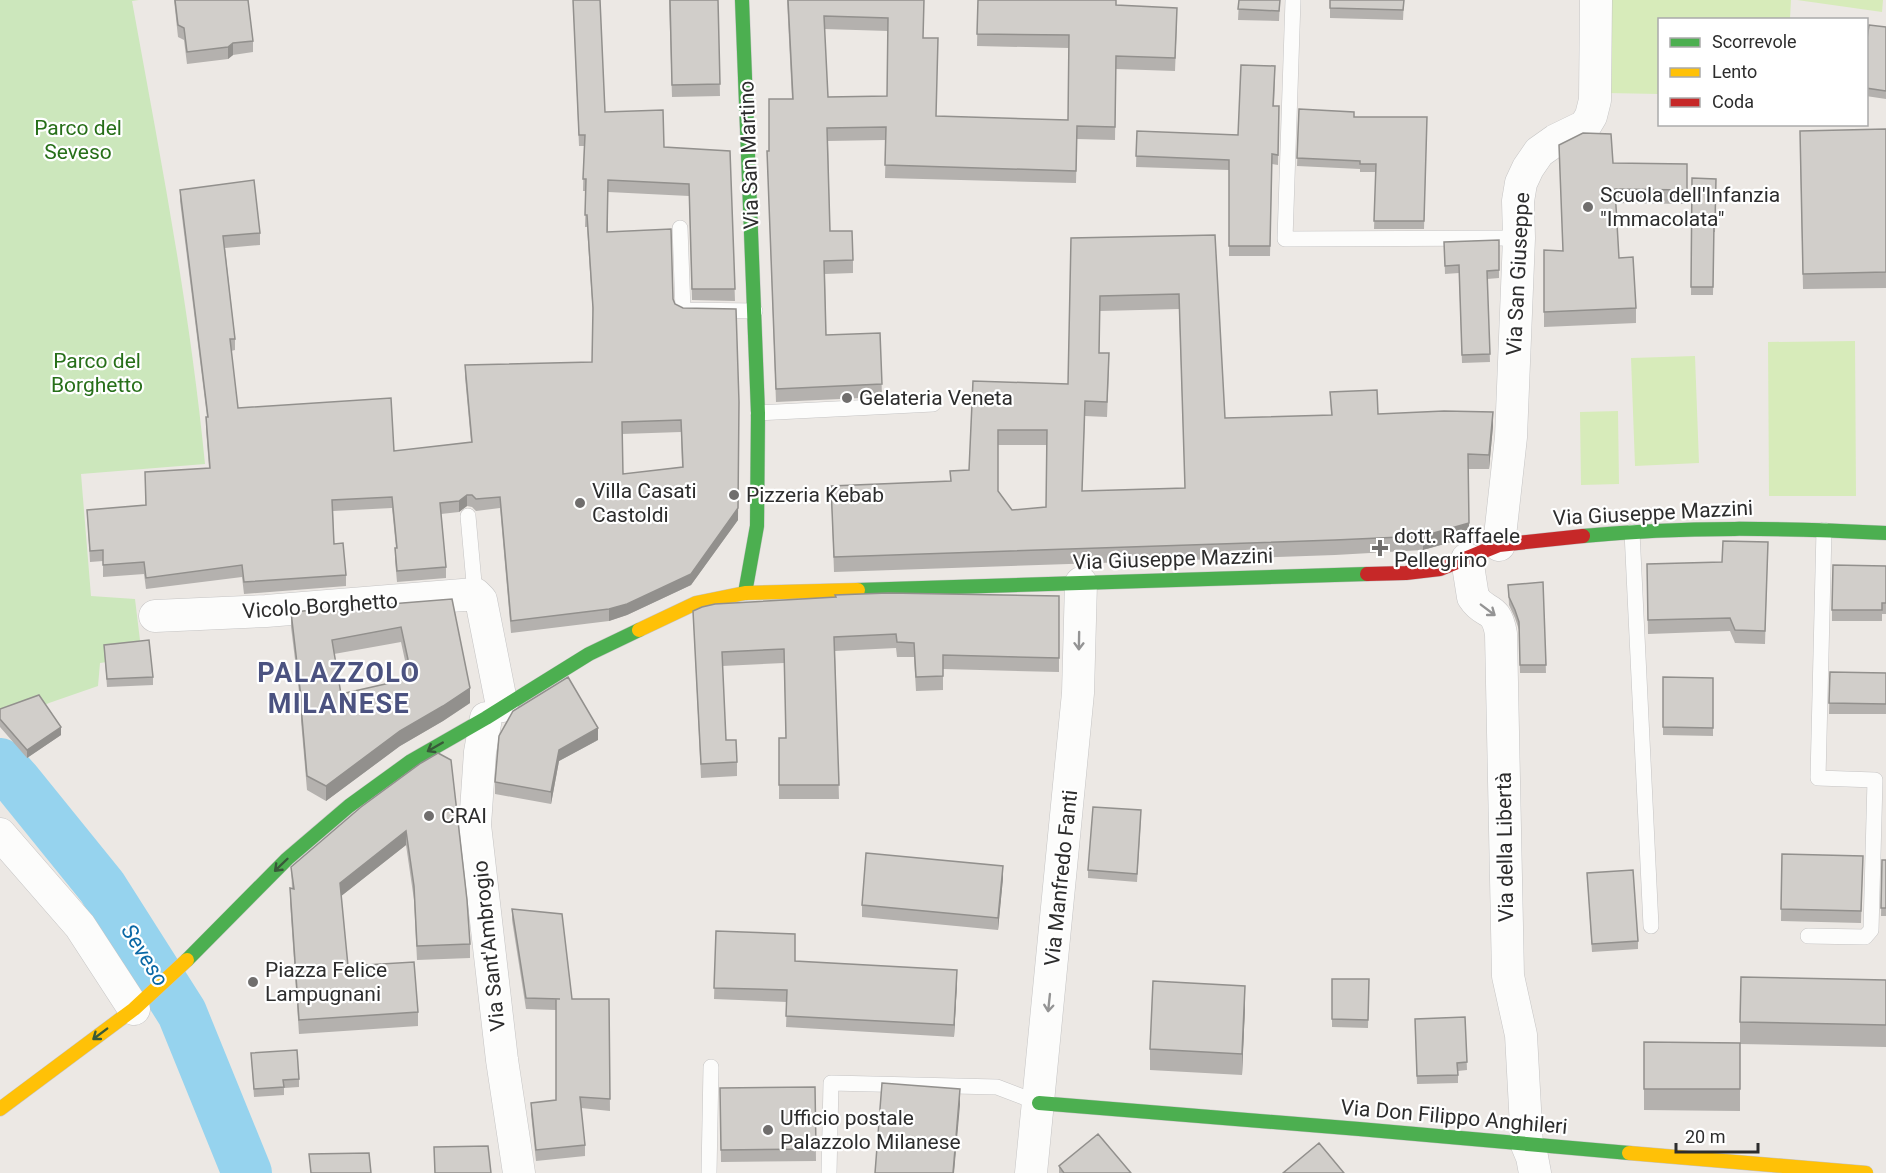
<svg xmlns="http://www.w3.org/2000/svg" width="1886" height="1173" font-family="Roboto,sans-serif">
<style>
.green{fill:#cce7bc}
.pitch{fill:#d7ebba}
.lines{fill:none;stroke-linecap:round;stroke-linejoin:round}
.river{stroke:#96d3ee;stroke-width:50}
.lane-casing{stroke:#c5c4c4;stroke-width:16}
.street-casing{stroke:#c5c4c4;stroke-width:33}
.fast-casing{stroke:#c5c4c4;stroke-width:15}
.slow-casing{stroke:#c5c4c4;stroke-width:15}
.jam-casing{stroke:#c5c4c4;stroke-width:15}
.lane{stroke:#fcfcfb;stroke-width:15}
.street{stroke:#fcfcfb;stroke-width:32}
.fast{stroke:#4caf50;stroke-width:14}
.slow{stroke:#ffc107;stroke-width:14}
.jam{stroke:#c62828;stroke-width:14}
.wall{fill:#b4b1ae;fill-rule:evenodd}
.shaded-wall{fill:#92908d}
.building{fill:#d1ceca;stroke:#92908d;stroke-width:1.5;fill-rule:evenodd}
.oneway{stroke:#949494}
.oneway2{stroke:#385a39}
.poi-dot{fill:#706e6d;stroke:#fff;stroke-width:2}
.labels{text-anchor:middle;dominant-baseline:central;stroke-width:4.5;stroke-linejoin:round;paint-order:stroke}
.park-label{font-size:21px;fill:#276f19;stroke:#fff}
.street-label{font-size:21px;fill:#2d2d2d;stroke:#fff}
.poi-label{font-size:21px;fill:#2d2d2d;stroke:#fff;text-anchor:start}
.water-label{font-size:22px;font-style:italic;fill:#0a68a5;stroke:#fff}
.district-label{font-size:27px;font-weight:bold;letter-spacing:1.5px;fill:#4b5280;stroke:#fff}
</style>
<rect width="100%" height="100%" fill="#ece8e4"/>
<!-- green -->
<path class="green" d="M0,0H139L132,1C160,155 190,309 205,464L81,474L91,596L135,599L142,657L100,663L98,686L49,703L0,726Z"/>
<!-- pitch -->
<path class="pitch" d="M1609,0H1791L1790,19L1660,20L1659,94L1607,93Z
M1797,0H1883L1882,12Z
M1855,341L1856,496H1769L1768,342Z
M1695,356L1699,463L1635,466L1631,358Z
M1618,411L1619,484L1581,485L1580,412Z"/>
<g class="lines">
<!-- river -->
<path class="river" d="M0,763L17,782L102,887L182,1013L247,1173"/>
<defs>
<path id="lane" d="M1293,0L1285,239L1519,238
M680,228L683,310L755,311
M758,413L933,404
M468,516L475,594
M1632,532L1651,926
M1808,936L1865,937L1871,930L1875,780L1818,778L1824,530
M709,1173L711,1067
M829,1173L831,1083L997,1087L1039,1103"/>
<path id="street" d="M1499,545L1511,437L1519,238L1518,201L1521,183L1528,168L1539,152L1556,140L1585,126L1591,116L1595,100L1596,0
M1467,559L1473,597C1485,616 1496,604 1501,634L1508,976L1521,1035L1527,1145L1532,1157L1535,1173
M155,616L266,611L475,594L481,600L502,706
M486,718L480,752L475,825L502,1060L519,1173
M0,834L80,926L134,1009
M1031,1173L1078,693L1081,583"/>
<path id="fast" d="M742,0L758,413L757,526L745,593
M1583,536C1684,526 1785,528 1886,533
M858,590L1367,574
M187,960L287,859L349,806L411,761L486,718L589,654L639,630
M1039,1103L1359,1129L1629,1153"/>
<path id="slow" d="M639,630L696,603L745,593L858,590
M0,1109L134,1009L187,960
M1629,1153L1866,1173"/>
<path id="jam" d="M1367,574L1406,573L1440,569L1499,545L1583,536"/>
</defs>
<!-- lane casing -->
<use href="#lane" class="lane-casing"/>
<!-- street casing -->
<use href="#street" class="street-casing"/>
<!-- fast casing -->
<use href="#fast" class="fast-casing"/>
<!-- slow casing -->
<use href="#slow" class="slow-casing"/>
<!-- jam casing -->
<use href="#jam" class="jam-casing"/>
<!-- lane -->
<use href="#lane" class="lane"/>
<!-- street -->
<use href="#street" class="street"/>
<!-- fast -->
<use href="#fast" class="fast"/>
<!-- slow -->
<use href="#slow" class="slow"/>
<!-- jam -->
<use href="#jam" class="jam"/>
</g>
<!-- wall -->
<path class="wall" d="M174,0H248L253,41V52L233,55L228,59L187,64L184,40L178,37Z
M573,0H600L605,112L664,147L730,151L735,301L692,300L689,196L608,192V232L673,299L738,520L691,585L627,615L609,621L511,633L500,508L476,511L472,507L467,506L459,512L441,514L446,567V578L397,582L395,560V548H396L392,508L333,511L334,544L346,575V586L244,594L242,577L146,589L144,574L103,577V561L90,562L87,510L146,505L145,472L209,468L206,429V417H207L180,201V190L260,233V245L225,248L235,339V350L231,351L238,408L394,451L471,442L465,377V365L592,362L593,316L587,227H585L586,191H583L584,146H579ZM681,432L682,467L623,474L622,434Z
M669,0H718L720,96L672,97Z
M787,0H924L923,38L936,116L1068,120L1069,48L977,46L978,0L1116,5L1177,21L1175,71L1116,69L1115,140L1077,139L1076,183L885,178L886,140L828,141L830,231L853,260V273L825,274L826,335L880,333L882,397L776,402L767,151H769L792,99ZM824,29L888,31L887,96L828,97Z
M1239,0H1280L1279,21L1238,20Z
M1330,0H1404L1403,20L1330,18Z
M1886,27V99L1866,96V46Z
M1275,77L1274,106H1279L1278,165L1272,164L1270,256H1229V170L1136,167L1137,131L1238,135Z
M1299,109L1354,117H1427L1424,229H1374L1376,172H1360V169L1297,166Z
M1886,129V288L1803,289L1800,146Z
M1559,145L1613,163L1687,164V204L1615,203L1619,258L1636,308V323L1544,327V250L1563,251Z
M1692,178L1716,179L1715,232H1714L1713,295H1691Z
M1215,235L1225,418L1331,415L1330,392L1378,414L1493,426L1489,469H1468L1469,537L1423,550L1335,555L834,572L831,486L950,481L969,470L973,381L1068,384L1071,238ZM1179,309L1185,488L1082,491L1085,416L1107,417L1109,368L1099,353L1100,311ZM998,445H1047L1046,507L1012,510L998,491Z
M1499,240V278L1487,279L1490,362L1462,363L1459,273L1445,274L1444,242Z
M1768,542L1765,644L1735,643L1730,631L1648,634L1647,577L1722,562Z
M1886,566V614H1882V621H1832V610Z
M1543,582L1546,673H1520L1519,630L1515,618L1509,605L1508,585Z
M1059,596V672L943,669V690L916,691L914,657H897L896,648L835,651L839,799H779V738H786L784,663L722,666L726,740L737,762V776L701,778L693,611Z
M452,599L470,703L443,721L400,746L326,801L307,790L301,721V708L291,627V612ZM401,642L409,679L341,694L334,654Z
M104,645L153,677V685L107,687Z
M1830,672L1886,673V714H1829Z
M1663,677L1713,678V736L1663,735Z
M0,709L61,735L27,758L0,727Z
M598,740L559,761L551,804L495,794V782Z
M421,763L470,944V958L417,960L414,900L406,845L341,896L348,966L418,1012V1026L299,1034L290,902V888H292L291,867Z
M1141,818L1137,882L1088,878V870Z
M1782,854L1863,856L1861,923L1781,921Z
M1882,860H1886V916H1881Z
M1587,873L1638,941V949L1592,952Z
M1003,878L998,930L862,917V905Z
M512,909L572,999H609L610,1111L581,1108L585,1145V1156L536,1161L531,1114V1103L556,1100V1010L526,1009L512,920Z
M716,931L795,961L957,982L954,1037L786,1027L787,1002L714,999Z
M1332,979H1369L1368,1028L1332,1027Z
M1886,980V1047L1740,1044V1022Z
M1245,1007L1242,1075L1150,1070V1049Z
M1465,1017L1467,1070L1458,1071V1083L1417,1084L1415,1019Z
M1644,1042L1740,1043V1111L1644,1110Z
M251,1053L299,1079V1087L284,1088V1095L254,1097Z
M815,1087L816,1161L721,1162L720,1088Z
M1059,1166L1131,1173H1059Z"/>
<!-- shaded-wall -->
<path class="shaded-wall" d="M233,43V55L228,59V47Z
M739,402L738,520L691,585L627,615L609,621V609Z
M1493,412V426L1489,469V455Z
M467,495V506L459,512V501Z
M1469,523V537L1423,550V536Z
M470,688V703L443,721L400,746L326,801V786L400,731Z
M61,727V735L27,758V750Z
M598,728V740L559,761L551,804V792L559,750Z
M406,831V845L340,897V883Z
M1003,866V878L998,930V918Z
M957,970V982L954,1037V1025Z
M1245,986V1007L1242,1075V1054Z
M960,1089V1105L954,1173H953Z"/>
<!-- building -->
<path class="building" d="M175,0H248L253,41L233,43L228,47L187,52L184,28L178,25Z
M573,0H600L605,112L663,110L664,147L730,151L735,289H692L689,184L608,180L607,232L671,229L673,299L675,304L683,308L736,309L739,402L738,508L691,574L627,604L609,609L511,621L500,497L476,499L472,495H467L459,501L440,503L446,567L397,571L395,548H397L392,497L332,500L334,544L343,543L346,575L244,582L242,565L146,578L144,562L103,565V550L90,551L87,510L146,505L145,472L210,468L206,417H208L180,190L254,180L260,233L223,236L235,339H230L238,408L391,398L394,451L472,442L465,365L592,362L593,308L587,215H585L586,179H583L585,135H579ZM681,420L683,467L623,474L622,422Z
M670,0H718L720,84L672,85Z
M788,0H924L923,38H938L936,116L1068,120L1069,35L977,34L978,0H1116V5L1177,8L1175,58L1116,56L1115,127L1077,126L1076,171L885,165L886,127L827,128L830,231H852L853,260L824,261L826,335L880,333L882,384L776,389L767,151H769V99H793ZM824,16L888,18L887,96L828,97Z
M1239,0H1280L1279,11L1238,9Z
M1330,0H1404L1403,10L1330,8Z
M1869,25L1886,27V91L1866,88V46Z
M1241,65L1275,66L1273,106H1279L1278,155L1272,154L1270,246H1229V160L1136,156L1137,131L1238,135Z
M1299,109L1354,112V117H1427L1424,221H1374L1376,164H1360V161L1297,158Z
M1886,129V272L1803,274L1800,131Z
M1583,133L1611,134L1613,163L1687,164V190L1615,189L1619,258L1633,257L1636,308L1544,312V250L1563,251L1559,145Z
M1692,178L1716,179L1715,224H1714L1713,287H1691Z
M1215,235L1225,418L1332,415L1330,392L1377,390L1378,414L1444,411L1493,412L1489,455L1468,454L1469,523L1423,536L1335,540L834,557L831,486L951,481L950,471L969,470L973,381L1068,384L1071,238ZM1179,294L1185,488L1082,491L1085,401L1107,402L1109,353H1099L1100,296ZM998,430H1047L1046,507L1012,510L998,491Z
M1499,240V270L1487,271L1490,354L1462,355L1459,265L1445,266L1444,242Z
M1723,541L1768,542L1765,631L1735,630L1730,618L1648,620L1647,564L1722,562Z
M1833,565L1886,566V603H1882V610H1832Z
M1543,582L1546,665H1520L1519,622L1515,610L1509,597L1508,585Z
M888,593L1059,596V658L943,655V676L916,677L914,643L897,642L896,634L834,637L839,785H779V738H786L784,649L722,652L726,740H736L737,762L701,764L693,611L702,607L715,604L836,597L835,595Z
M452,599L470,688L443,706L400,731L326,786L307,776L301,706H302L291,612ZM401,627L412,678L341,694L332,640Z
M149,640L153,677L107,679L104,645Z
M1830,672L1886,673V704L1829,703Z
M568,677L598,728L559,750L551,792L495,782L499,736L513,711Z
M1663,677L1713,678V728L1663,727Z
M39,695L61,727L27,750L0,719V709Z
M438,753L451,760L467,900L470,944L417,946L414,886L406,831L340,883L348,966L414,962L418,1012L299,1020L290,888L294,889L291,867L361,807L421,763Z
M1093,807L1141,810L1137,874L1088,870Z
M866,853L1003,866L998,918L862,905Z
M1782,854L1863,856L1861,911L1781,909Z
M1882,860H1886V908H1881Z
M1633,870L1638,941L1592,944L1587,873Z
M512,909L562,914L572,999H609L610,1099L580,1097L585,1145L536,1150L531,1103L556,1100V999H560L526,998Z
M716,931L795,934V961L957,970L954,1025L786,1016L787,990L714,988Z
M1741,977L1886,980V1025L1740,1022Z
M1332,979H1369L1368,1020L1332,1019Z
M1153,981L1245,986L1242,1054L1150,1049Z
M1465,1017L1467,1062L1457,1063L1458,1075L1417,1076L1415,1019Z
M1644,1042L1740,1043V1089H1644Z
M297,1050L299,1079L283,1080L284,1087L254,1089L251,1053Z
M882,1083L960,1089L953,1173H875Z
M815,1087L816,1149L721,1150L720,1088Z
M1098,1134L1131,1173H1064L1059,1166Z
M1319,1143L1344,1173H1283Z
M488,1146L491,1173H435L434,1147Z
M369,1153L371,1173H311L309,1154Z"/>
<!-- one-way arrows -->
<defs><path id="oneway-shaft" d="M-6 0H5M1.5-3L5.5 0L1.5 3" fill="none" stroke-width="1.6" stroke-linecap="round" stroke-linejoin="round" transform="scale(1.5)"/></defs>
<g class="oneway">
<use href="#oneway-shaft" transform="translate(1488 610) rotate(37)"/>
<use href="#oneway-shaft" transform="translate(1079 641) rotate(91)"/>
<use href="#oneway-shaft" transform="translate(1049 1003) rotate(96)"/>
</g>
<g class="oneway2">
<use href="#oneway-shaft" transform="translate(435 747) rotate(150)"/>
<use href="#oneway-shaft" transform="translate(281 865) rotate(136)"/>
<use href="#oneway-shaft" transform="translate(100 1034) rotate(143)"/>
</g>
<!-- markers -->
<g class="poi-dot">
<circle cx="1588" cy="207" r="6"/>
<circle cx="847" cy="398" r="6"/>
<circle cx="734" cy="495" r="6"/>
<circle cx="580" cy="503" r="6"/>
<path d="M1377 539h6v6h6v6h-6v6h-6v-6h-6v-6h6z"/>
<circle cx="429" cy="816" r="6"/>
<circle cx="253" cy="982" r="6"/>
<circle cx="768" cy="1130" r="6"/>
</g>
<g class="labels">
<!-- park labels -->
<g class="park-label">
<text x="78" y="128">Parco del<tspan x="78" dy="24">Seveso</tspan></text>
<text x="97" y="361">Parco del<tspan x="97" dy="24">Borghetto</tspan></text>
</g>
<!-- street labels -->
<g class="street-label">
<text transform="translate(749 155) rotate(-92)">Via San Martino</text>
<text transform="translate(1518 274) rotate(-87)">Via San Giuseppe</text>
<text transform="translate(1653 513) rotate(-3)">Via Giuseppe Mazzini</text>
<text transform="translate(1173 559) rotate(-2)">Via Giuseppe Mazzini</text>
<text transform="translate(320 606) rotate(-4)">Vicolo Borghetto</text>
<text transform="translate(1505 847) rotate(-91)">Via della Libertà</text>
<text transform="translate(1061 878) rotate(-84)">Via Manfredo Fanti</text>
<text transform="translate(489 946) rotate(-96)">Via Sant'Ambrogio</text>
<text transform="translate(1454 1117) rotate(5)">Via Don Filippo Anghileri</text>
</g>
<!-- poi labels -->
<g class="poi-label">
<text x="1600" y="195">Scuola dell'Infanzia<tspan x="1600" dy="24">"Immacolata"</tspan></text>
<text x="859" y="398">Gelateria Veneta</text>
<text x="592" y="491">Villa Casati<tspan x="592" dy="24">Castoldi</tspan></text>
<text x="746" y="495">Pizzeria Kebab</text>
<text x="1394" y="536">dott. Raffaele<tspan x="1394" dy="24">Pellegrino</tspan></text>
<text x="441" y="816">CRAI</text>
<text x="265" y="970">Piazza Felice<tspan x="265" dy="24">Lampugnani</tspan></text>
<text x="780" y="1118">Ufficio postale<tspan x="780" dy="24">Palazzolo Milanese</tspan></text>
</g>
<!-- water labels -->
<g class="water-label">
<text transform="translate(145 955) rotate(58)">Seveso</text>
</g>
<!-- district labels -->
<g class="district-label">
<text x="339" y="673">PALAZZOLO<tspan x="339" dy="31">MILANESE</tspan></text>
</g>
</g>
<!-- legend -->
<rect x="1658" y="18" width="210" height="108" fill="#ffffff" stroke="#ababab" stroke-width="1.5"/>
<rect x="1670" y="38" width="30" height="9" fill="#4caf50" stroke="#ababab" stroke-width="1.5"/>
<text x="1712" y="48" font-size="18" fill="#2d2d2d">Scorrevole</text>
<rect x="1670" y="68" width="30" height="9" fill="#ffc107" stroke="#ababab" stroke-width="1.5"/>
<text x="1712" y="78" font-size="18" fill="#2d2d2d">Lento</text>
<rect x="1670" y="98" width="30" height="9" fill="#c62828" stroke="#ababab" stroke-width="1.5"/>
<text x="1712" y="108" font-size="18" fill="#2d2d2d">Coda</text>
<!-- scale -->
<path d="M1676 1143v9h82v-9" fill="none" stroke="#2d2d2d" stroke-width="3"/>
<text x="1685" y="1143" font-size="18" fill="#2d2d2d" stroke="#ffffff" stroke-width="4.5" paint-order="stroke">20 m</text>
</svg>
